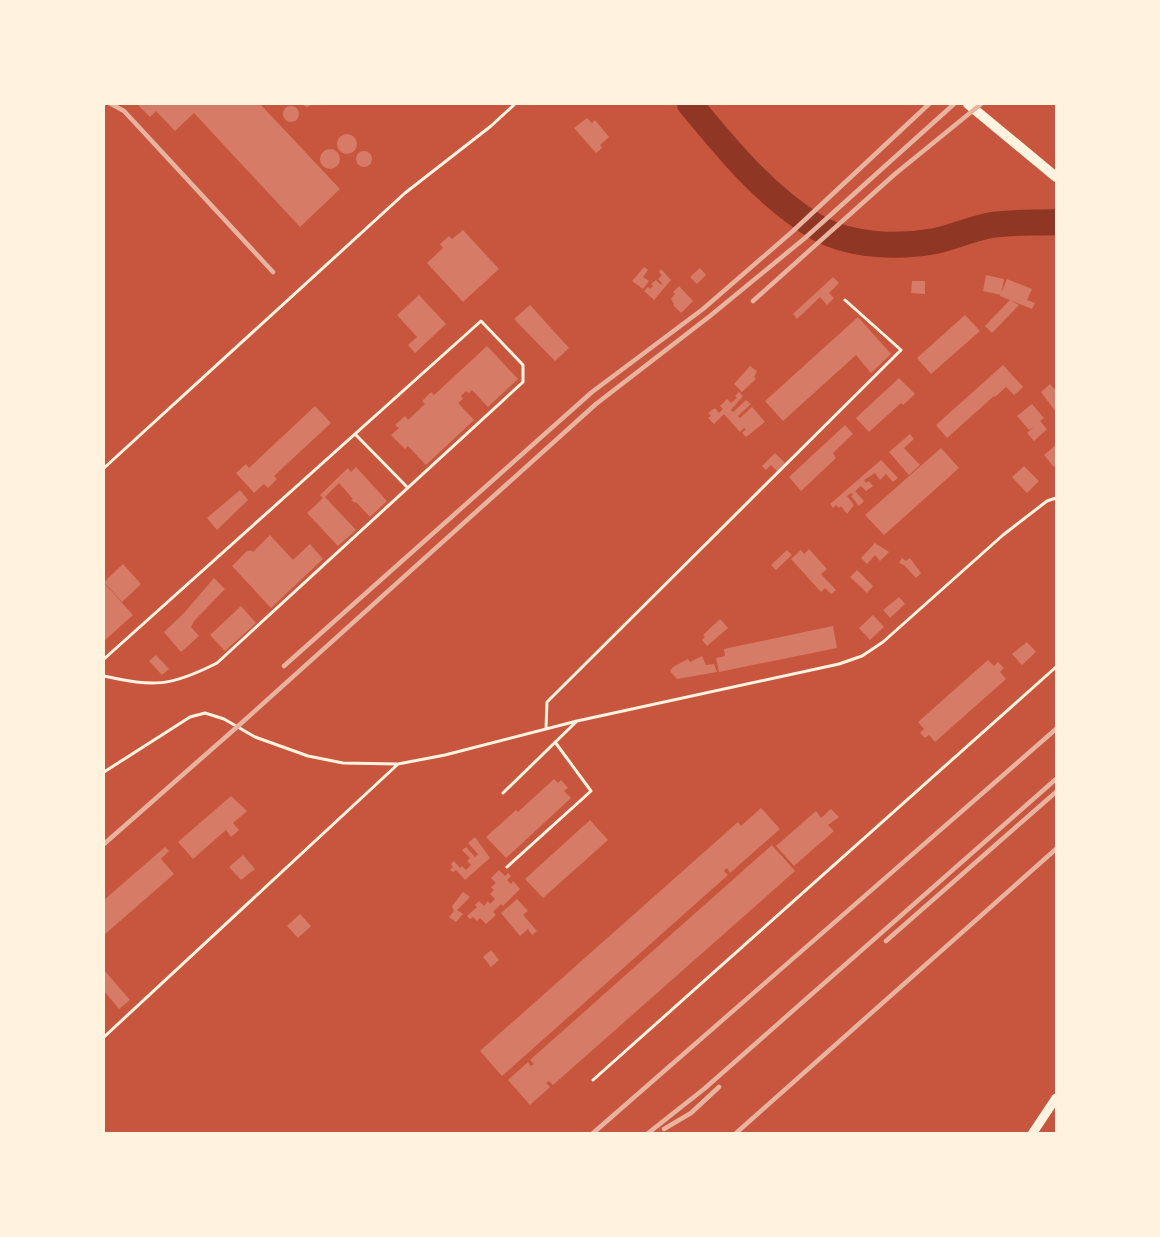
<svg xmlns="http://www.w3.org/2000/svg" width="1160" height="1237" font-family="'Work Sans',sans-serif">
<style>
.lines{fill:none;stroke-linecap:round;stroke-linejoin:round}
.river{stroke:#8f3625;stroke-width:26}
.building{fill:#d67c66}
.service{stroke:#fff3e0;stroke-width:3}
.secondary{stroke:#fff3e0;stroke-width:9}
.primary{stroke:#fff3e0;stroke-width:10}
.rail{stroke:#e9b49f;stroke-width:4.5}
</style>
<rect width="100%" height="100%" fill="#c8553d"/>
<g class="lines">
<!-- river -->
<path class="river" d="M690,104C727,149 767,198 818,228C851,246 898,248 935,241C954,237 973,228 992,225C1014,222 1035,223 1056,222"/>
</g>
<!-- building -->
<path class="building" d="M137,104H260L340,189L300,227L194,113L175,131L156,111L150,117Z
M301,104H314L307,107Z
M283 114a8 8 0 1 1 16 0a8 8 0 1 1-16 0Z
M587,118L592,123L595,120L609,137L600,145L602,148L596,153L574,128Z
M337 144a10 10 0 1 1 20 0a10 10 0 1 1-20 0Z
M320 159a10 10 0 1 1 20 0a10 10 0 1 1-20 0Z
M356 159a8 8 0 1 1 16 0a8 8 0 1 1-16 0Z
M463,230L499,269L463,302L427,263L443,248L440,244L449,236L452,239Z
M644,267L648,270L643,277L649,281L643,289L632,281Z
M700,268L706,275L697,284L690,277Z
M661,269L671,280L654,300L644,291L648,287L650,289L653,286L651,284L656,280L661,285L662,283L658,279L662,275L659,272Z
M986,275L1004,279L1001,295L983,291Z
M833,277L839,283L829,293L834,298L827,305L820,297L797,319L793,314Z
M1007,279L1032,289L1027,300L1035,303L1032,309L1010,300L1019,305L992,333L985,326L1010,300L1000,296Z
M912,281H925V294L911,293Z
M679,286L693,301L681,313L673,305L674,304L671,299L675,294L673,292Z
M419,295L446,324L415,353L408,345L417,337L397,315Z
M530,305L569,348L555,361L514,319Z
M965,315L980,331L931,374L917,358Z
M858,317L891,354L871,373L856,355L783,421L765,401Z
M487,346L518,379L488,407L472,390L469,393L466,391L461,396L463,399L458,403L474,420L426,465L408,446L405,449L391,435L399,428L395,425L405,416L408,420L425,404L422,401L431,392L434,395Z
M1003,365L1023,387L1014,395L1006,387L995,397L994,396L947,438L936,425Z
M750,366L757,371L754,377L756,379L742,392L734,384Z
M899,378L915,394L903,405L901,403L869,432L856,418Z
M1050,384L1056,391V412L1041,392Z
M739,392L743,396L731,410L733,412L746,400L751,404L738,416L740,418L752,407L765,422L746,437L742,433L746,429L744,428L740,432L724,414L714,424L708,418L711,416L708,413L715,408L719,413L723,409L720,406L727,399L731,403L737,398L735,396Z
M1032,404L1044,418L1040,421L1047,429L1034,441L1027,433L1035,426L1029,430L1017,416Z
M315,406L331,423L274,476L277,479L268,488L264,484L254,493L236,473L246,464L249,468Z
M845,425L853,434L833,453L836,458L801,491L789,477Z
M910,434L914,439L904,448L920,465L909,475L889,452Z
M1056,445V466L1054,467L1044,455Z
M941,448L959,468L884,535L865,515Z
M775,453L785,463L777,471L771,465L766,470L762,466Z
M881,460L898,478L893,482L886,474L880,480L875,473L864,480L866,483L869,481L873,486L866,491L861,486L855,491L864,501L859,506L851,496L853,495L851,493L847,496L854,505L847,514L841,506L839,508L836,505L833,508L830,504Z
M1024,466L1039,481L1027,493L1012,477Z
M356,467L387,501L370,517L356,502L355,503L351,500L353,499L339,483L325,497L356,530L338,546L307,513L323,498L320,495L348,468L351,472Z
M240,490L248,500L217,530L207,518Z
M270,535L293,560L310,544L323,559L271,608L232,566L246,552L251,550L253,552Z
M875,543L889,552L880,561L875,555L867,564L861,558Z
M809,549L827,569L821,574L836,590L831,594L825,588L821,592L791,559L801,550L804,554Z
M787,550L792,555L776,570L771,565Z
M902,558L906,561L910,558L921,573L916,578L904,565L899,563Z
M123,564L141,584L122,602L104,582Z
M857,570L873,586L867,593L850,577Z
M214,578L225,589L194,621L191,627L199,636L181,652L164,632L184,613Z
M104,583L133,615L104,641Z
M899,597L905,604L890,618L883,610Z
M241,606L256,623L225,651L210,635Z
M873,615L884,627L870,640L859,628Z
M720,619L728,628L707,646L702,640L705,637L703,635Z
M833,626L837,648L719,672L716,658L725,656L724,649Z
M1027,642L1036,652L1022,665L1012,654Z
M156,655L169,669L162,675L149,661Z
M702,656L706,665L714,664L717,672L677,679L670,671L673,667L688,659L690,662Z
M988,660L994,666L998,662L1004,668L1000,672L1006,679L935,742L929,735L925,738L920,733L924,729L918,722Z
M554,779L558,783L561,780L568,788L564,791L571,798L506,858L486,837L516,810L518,812Z
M231,796L247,811L233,823L239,830L231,837L226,830L193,859L178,842Z
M761,808L780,829L730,873L727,868L724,871L728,875L502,1076L480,1051L738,822L741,826Z
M831,809L839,817L828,825L834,831L794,866L776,846L816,811L821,818Z
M590,820L608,840L543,898L525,879Z
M475,837L490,858L465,880L456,870L453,872L450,870L453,867L451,864L454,861L460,868L462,866L466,870L471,865L467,861L470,858L462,850L466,847L475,857L478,854L468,843Z
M772,845L795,871L553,1085L549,1081L546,1083L550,1087L530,1105L508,1080L528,1062L531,1066L534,1064L530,1060Z
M165,847L169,851L161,859L174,874L104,935V900Z
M243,855L255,869L241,880L229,867Z
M499,870L505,876L508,873L511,876L507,880L511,884L513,881L520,889L503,906L501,904L493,912L496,915L486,924L480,918L477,921L473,917L470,919L467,916L477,907L475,905L479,901L484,906L488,901L490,904L495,899L490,894L494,890L491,887L496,883L491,878Z
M463,892L470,897L457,910L463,914L456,922L449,917L454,911L452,906Z
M517,899L528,911L523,915L537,931L532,935L528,929L520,936L501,913Z
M300,914L311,926L298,938L287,926Z
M491,950L499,960L491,967L483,957Z
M104,970L130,1000L119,1009L104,991Z"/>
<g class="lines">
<!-- service -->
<path class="service" d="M355,434L408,488
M104,468L405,193L491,126L515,104
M104,659L481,321L523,365V382L217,663C170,687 154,687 104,676
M546,728L547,702L901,350L845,300
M104,772L190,717L205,713L224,719L255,737L308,756L343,763L398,764L445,755L577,721L839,664L862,656L883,642L1003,535L1047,501L1056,498
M503,793L576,722
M507,867L591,791L555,742
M104,1037L397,765
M593,1080L1056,667"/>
<!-- secondary -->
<path class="secondary" d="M1032,1134L1056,1098"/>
<!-- primary -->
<path class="primary" d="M968,104L1056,177"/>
<!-- rail -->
<path class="rail" d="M111,104L124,111L273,272
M753,301L895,174L981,104
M284,666L592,392L703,309L793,231L929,104
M104,844L237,727L596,404L710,316L805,238L954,104
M886,941L1056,792
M664,1129L691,1113L719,1087
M592,1134L1056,729
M647,1134L704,1089L1056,779
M735,1134L1056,849"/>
</g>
<!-- border -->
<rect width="1160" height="1237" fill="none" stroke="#fff3e0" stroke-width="210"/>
</svg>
